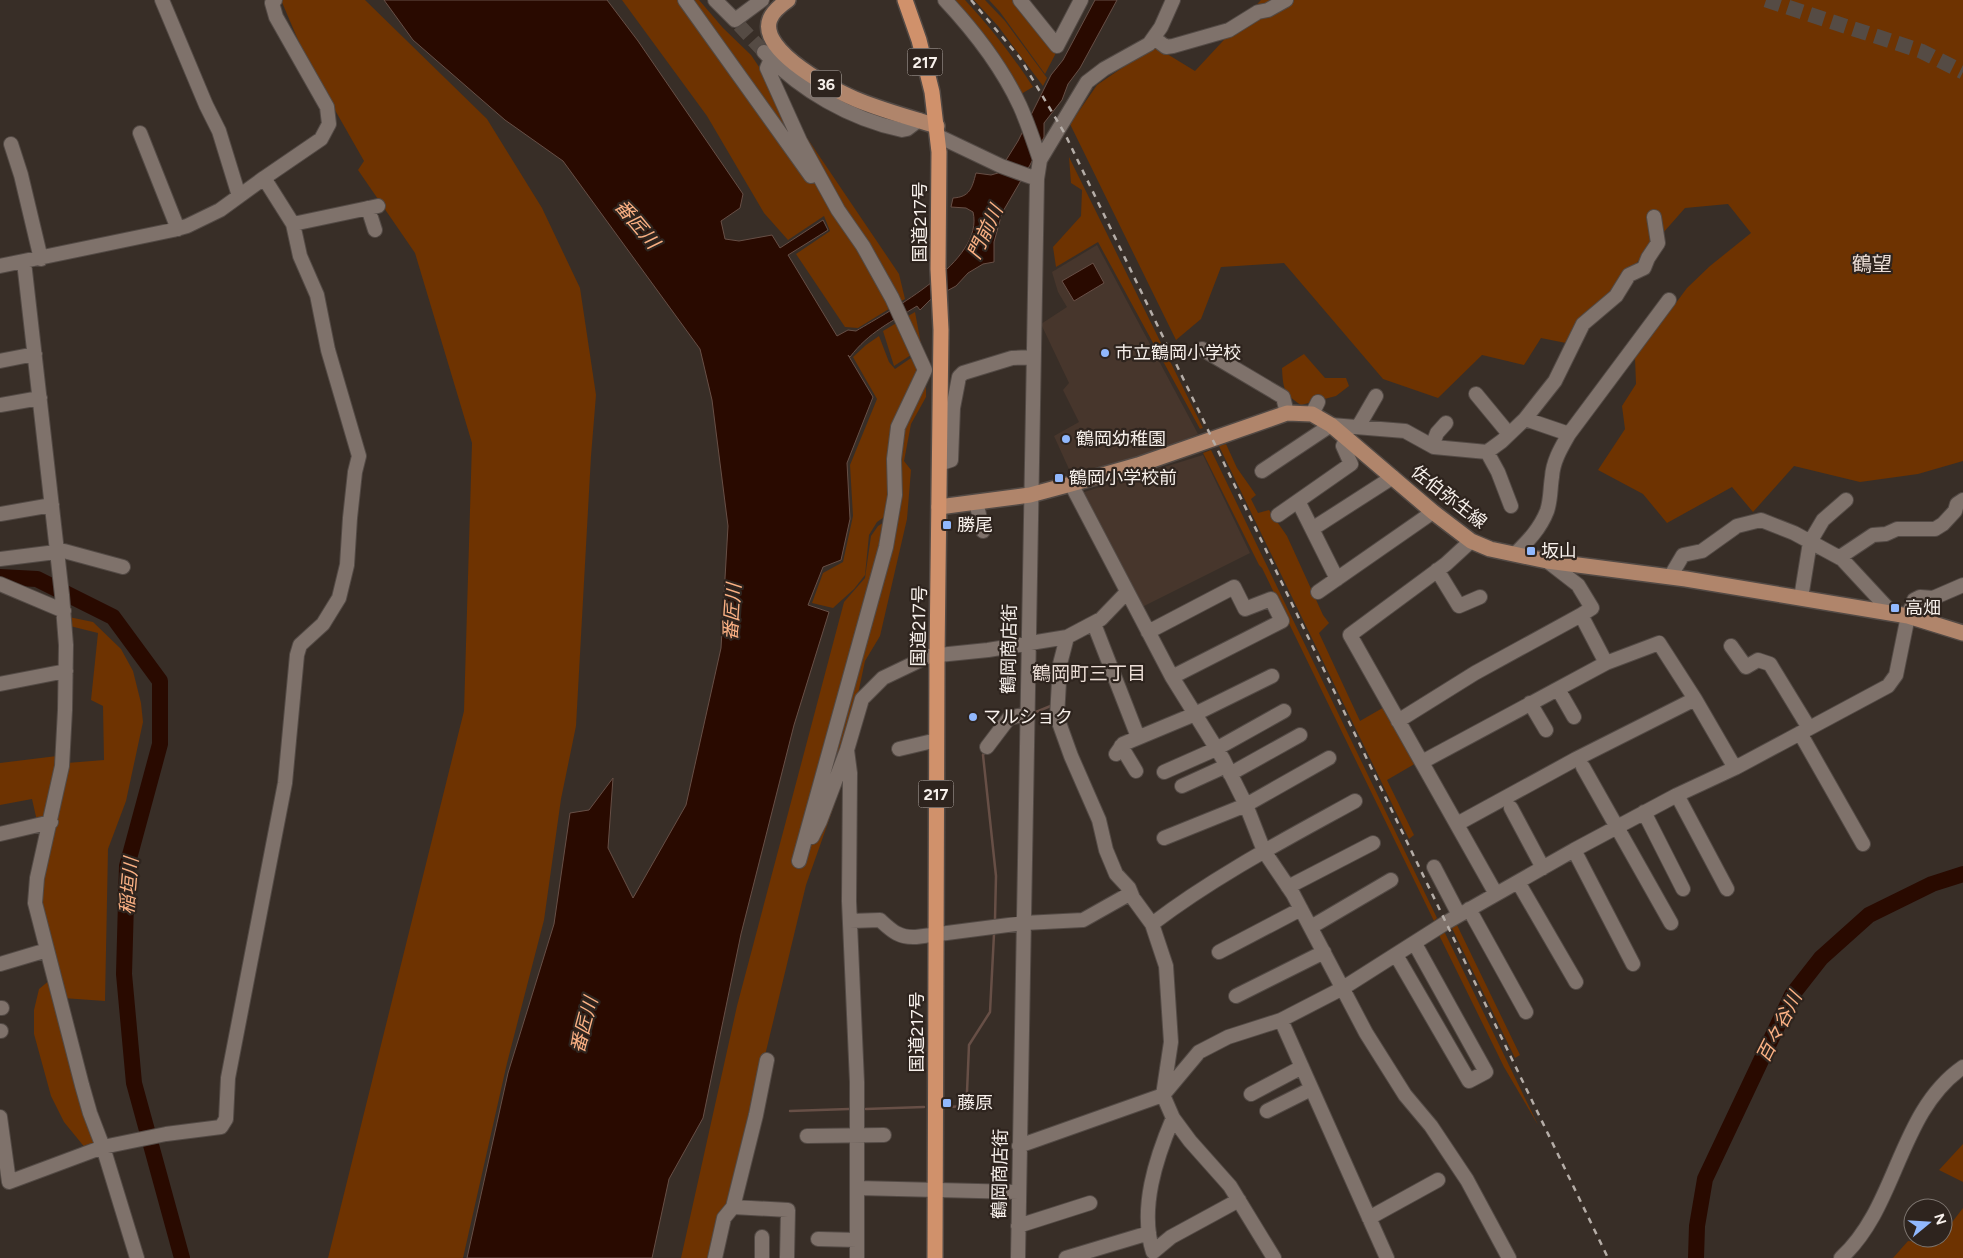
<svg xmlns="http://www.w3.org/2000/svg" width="1963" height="1258" font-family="Figtree,'Noto Sans JP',sans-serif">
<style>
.built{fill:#47362c}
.green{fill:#6e3301}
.water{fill:#290a00;stroke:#674f46}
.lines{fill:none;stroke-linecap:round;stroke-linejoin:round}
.stream{stroke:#674f46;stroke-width:2.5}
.river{stroke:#290a00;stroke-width:16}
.minor-tunnel{stroke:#554b44;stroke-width:14;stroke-dasharray:14 7;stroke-linecap:butt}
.highway-tunnel{stroke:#554b44;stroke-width:15;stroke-dasharray:15 8;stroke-linecap:butt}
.minor-casing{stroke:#534a45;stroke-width:16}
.major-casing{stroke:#534a45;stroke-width:18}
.highway-casing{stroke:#534a45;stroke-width:18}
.minor{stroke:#7f726b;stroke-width:14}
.major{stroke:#b0856b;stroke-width:15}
.highway{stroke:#d0916b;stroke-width:15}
.rail{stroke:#b5ada7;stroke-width:2.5;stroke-dasharray:6 6;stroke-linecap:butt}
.poi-dot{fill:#91b8fd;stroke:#2e241e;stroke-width:2}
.labels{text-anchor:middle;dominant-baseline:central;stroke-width:4.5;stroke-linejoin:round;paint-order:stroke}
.shield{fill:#2e241e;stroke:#bbb3ae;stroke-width:1}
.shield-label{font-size:16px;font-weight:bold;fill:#f7f0eb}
.street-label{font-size:18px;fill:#f7f0eb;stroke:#2e241e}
.poi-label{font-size:18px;fill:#f7f0eb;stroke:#2e241e;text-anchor:start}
.water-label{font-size:19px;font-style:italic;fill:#fbb184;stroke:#2e241e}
.neighbourhood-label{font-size:19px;fill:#ecded6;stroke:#2e241e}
.quarter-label{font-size:20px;fill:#ecded6;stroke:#2e241e}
</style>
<rect width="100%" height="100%" fill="#382e27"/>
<!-- built -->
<path class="built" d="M1097,245L1198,434L1138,459L1073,478L1054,436L1079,422L1063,390L1069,383L1041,324L1067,307L1058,292L1052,272Z
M1203,455L1250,553L1142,607L1081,493Z"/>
<!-- green -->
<path class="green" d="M281,0H365L487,119L542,208L580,288L596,395L591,456L576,726L561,799L544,920L507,1063L463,1258H328L464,711L472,443L415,253L358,170L364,161L307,61Z
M622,0H699L723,28L751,55L899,274L905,299L858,328L845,327L796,254L830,231L824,216L788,240L764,213L707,116Z
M951,0H965C990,27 1013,56 1033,87L1021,94Z
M974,0H985L1005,21L1047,78L1043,86L998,26Z
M989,0H1017L1057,51L1045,74L1000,12Z
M1261,0H1963V461L1918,474L1860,482L1794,466L1753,512L1732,487L1667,523L1643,494L1598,470L1625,429L1622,406L1636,384L1635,358L1687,288L1710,266L1751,233L1728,204L1685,208L1566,343L1541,338L1524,365L1482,355L1438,398L1383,379L1284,263L1221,267L1201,319L1176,340L1070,124L1097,85L1154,46L1195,71Z
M1069,157L1203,428L1200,429L1098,242L1056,267L1053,247L1081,216L1082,190L1071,183Z
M915,312L921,344L914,353L894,366L883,331Z
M879,336L889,362L895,369L911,358L918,362L920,371L904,401L888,444L890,513L877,522L869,535L865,575L854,589L833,608L812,603L823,573L843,562L853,516L850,465L877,399L853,357L866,345Z
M1304,354L1325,378H1346L1349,386L1336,396L1301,405C1284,394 1283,389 1282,368Z
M926,378V397L911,424L904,461L911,470L907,519L880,636L865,661L835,803L806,885L730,1201L714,1258H681L737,1006L844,602L865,578L871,536L878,526L889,519L900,436Z
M1226,444L1237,468L1256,495L1251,499L1258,513L1269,510L1287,536L1323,615L1329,623L1319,633L1360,721L1386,706L1418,762L1387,780L1414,835L1409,839L1219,446Z
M1211,450L1437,918L1434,921L1262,568L1259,565L1203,453Z
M69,617L93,622L121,649L133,671L141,703L143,722L126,801L108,849L105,1001L63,998L42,915L41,892L67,763L104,760L103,706L91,700L98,633L70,626Z
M57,756L47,818L37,821L32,799L0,805V763Z
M1456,923L1520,1055L1515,1058L1451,926Z
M1444,931L1538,1125L1504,1067L1439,935Z
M50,980L97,1145L86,1149L64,1122L51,1096L34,1034V1010L39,989Z
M1963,1144V1182L1939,1170Z
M1963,1208V1258H1893L1908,1241L1937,1243L1940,1238H1943V1234Z"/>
<!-- water -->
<path class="water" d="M384,0H607L638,41L743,194L740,208L721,221L725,239L739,241L772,235L780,248L823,220L828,230L788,255L837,336L848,330L856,331C891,310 985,261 973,212L966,208L951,207L953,198C970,197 972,188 976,173L991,175L998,173L1018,141L1051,75L1063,60L1095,0H1117L1080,68L1068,84L1062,100L1044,123V137L1030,165L1002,213L994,242V262L983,264L968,273L956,286L930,300L920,310L917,306C891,322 869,332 850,357L848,355L873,397L847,463L850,519L841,560L823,567L808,605L829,612L794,725L741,934L703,1118L669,1179L652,1258H467L508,1073L554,924L570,813L589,810L613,778L608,848L633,898L686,805L721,648L728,526L712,400L700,349L563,161L505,120L413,40Z
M1093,263L1104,283L1074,301L1062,281Z"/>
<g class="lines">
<!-- stream -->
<path class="stream" d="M1036,712L1053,705
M985,752L983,755L996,876L995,919
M949,1107L965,1106L967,1092L969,1045L990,1012L994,934
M866,1109L924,1107
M790,1111L849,1109"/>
<!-- river -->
<path class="river" d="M0,577L37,579L113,617L160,681V744L127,866L124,974L134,1083L182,1258
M1696,1258L1697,1226L1705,1179L1792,995L1821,958L1869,915L1932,884L1963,874"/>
<!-- minor-tunnel -->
<path class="minor-tunnel" d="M739,25L764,52"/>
<!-- highway-tunnel -->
<path class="highway-tunnel" d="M1766,0L1921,51L1963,72"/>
<defs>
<path id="minor" d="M162,0L206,105L219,131L239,196
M685,0L811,176
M715,0L735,20L762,0
M945,0C974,31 1002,67 1020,106C1028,124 1034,142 1040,160
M1020,0L1057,46L1081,0
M1154,38L1166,47L1173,46L1229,30L1258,12L1268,10L1286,0
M764,52C800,90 850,119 902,130L907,129L919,120
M771,59L767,68L800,141L838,210L863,246L892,298L925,370L898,427L894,459L895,495L886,547L799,861
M140,133L178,229
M938,136L1001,166L1037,179
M11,144L21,175L41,259
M368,208L375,230
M293,224L378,206
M24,262L62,595L66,645L65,710L62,766L37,878L35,903L82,1085L90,1113L103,1147L137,1258
M0,266L173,230L187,226L220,210L264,178L321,139L329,124L327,107L276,17L272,3L275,0
M1202,349L1283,397L1287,413
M0,361L35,354
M1476,394L1509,434
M0,405L40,398
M1312,414L1318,402
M1525,419L1555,381L1583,324L1616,296L1629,275L1644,268L1648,258L1658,243L1654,217
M1358,427L1376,396
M1432,446L1437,433L1446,423
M1487,452L1498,472L1511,506
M939,464L951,460L953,408L959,377L963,373L1012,358L1033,357
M1262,471L1331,425L1405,431L1434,447L1487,452L1502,441L1525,419L1569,434
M1071,484L1172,677L1223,759L1246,805L1264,851L1293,894L1366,1033L1405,1095L1431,1126L1467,1180L1509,1258
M1298,501L1337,579
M976,502L983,531
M0,514L52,505
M1278,515L1351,464L1343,446L1347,438
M1312,529L1393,477
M1471,541L1446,564L1350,635L1496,894
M1515,554C1528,541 1540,529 1547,511C1551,499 1550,489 1552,477C1553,461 1561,448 1569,434L1669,300
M1840,557L1873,535L1886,534L1897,529H1935L1943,524L1955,511L1957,504L1963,500
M0,559L64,551L123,567
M1547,561L1578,585L1592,608L1581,615L1606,663L1659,643L1695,699L1735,768
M1437,570L1459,606L1480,597
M1670,577L1683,555L1702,551L1737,526L1761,520L1794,533L1842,559L1893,614
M0,584L64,611
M1318,592L1433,512
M1801,598L1810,542L1823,520L1846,500
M1094,624L1138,737
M1148,632L1234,587L1245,609L1271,599L1282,621L1172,677
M1067,637L1060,664L1057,717L1071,756L1099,820L1106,850L1116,874L1129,888L1133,898L1152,924
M1731,646L1746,667L1758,660L1770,664L1809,728
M0,684L66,671
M1558,689L1574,717
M1530,703L1546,730
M1398,721L1475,673L1581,615
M1800,733L1863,844
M1121,746L1136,771
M987,747L1009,718L1027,714
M899,749L937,740
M847,750L850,773L849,901L857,1082V1258
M1116,754L1123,744L1195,714L1272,676
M1422,762L1606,663
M1583,767L1671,923
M1164,772L1216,749L1284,711
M1230,774L1300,735
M1182,786L1226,766
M1677,795L1727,889
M1511,808L1543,868
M1644,812L1683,889
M1457,824L1576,759L1695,699
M0,834L51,822
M812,837L820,821L847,750L862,699L883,678L929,656L988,650L1067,637L1101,619L1127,592
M1164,838L1246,805L1329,758
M1574,850L1633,964
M1434,867L1459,915
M1518,882L1576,982
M1288,887L1373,843
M1469,909L1526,1012
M850,921L880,920C892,931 899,938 916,937L1024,923L1083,920L1131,893
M1311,927L1391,880
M1219,952L1301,909
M1396,955L1469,1081L1486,1072L1415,944
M0,964L47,950
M1236,996L1324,952
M0,1008H2
M1281,1020L1387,1258
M0,1031H1
M1251,1094L1302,1067
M1267,1111L1311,1089
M0,1117L9,1182L103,1147L166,1134L221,1127L226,1119L228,1078L285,783L297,655L300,645L323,624L339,598L347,565L350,518L355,472L359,456L328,350L317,295L300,256L293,224L264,178
M1173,1118C1156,1158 1139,1209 1153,1252L1171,1237L1239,1200
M807,1136L884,1135
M1019,1146L1163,1095L1199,1052L1228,1037L1281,1020L1343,988L1447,922L1574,850L1677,795L1735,768L1888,686L1896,675L1908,616L1914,600L1920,597L1933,598L1963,585
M858,1188L1018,1192
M733,1207L788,1210L787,1258
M1369,1218L1438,1180
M1018,1226L1090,1203
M762,1237V1258
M818,1239L857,1240
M715,1258L724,1218L733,1207L756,1115L767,1060
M1018,1258L1037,179L1040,160L1087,82L1104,69L1149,44L1161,27L1173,0
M1066,1258L1149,1233
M1274,1258L1230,1186L1190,1141L1173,1118L1163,1095L1171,1042L1166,966L1152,924C1215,876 1286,839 1355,801
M1841,1258C1898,1206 1898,1112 1963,1067"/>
<path id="major" d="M788,0C781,5 773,11 770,19C757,51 837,92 860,101C885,111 911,118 937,126
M939,507L1030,495L1071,484L1138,465L1287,413L1312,414L1331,425L1433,512L1471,541L1490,549L1547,561L1686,579L1908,616L1963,633"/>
<path id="highway" d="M905,0L919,40L932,92L939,152L938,269L941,330L937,655L935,1258"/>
</defs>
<!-- minor casing -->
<use href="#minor" class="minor-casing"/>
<!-- major casing -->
<use href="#major" class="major-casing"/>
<!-- highway casing -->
<use href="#highway" class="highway-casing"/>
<!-- minor -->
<use href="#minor" class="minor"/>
<!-- major -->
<use href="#major" class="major"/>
<!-- highway -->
<use href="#highway" class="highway"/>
<!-- rail -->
<path class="rail" d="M971,0L1020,58L1065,134L1608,1258"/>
</g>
<!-- markers -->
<g class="poi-dot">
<circle cx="1105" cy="353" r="5"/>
<circle cx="1066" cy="439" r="5"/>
<rect x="1054" y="473" width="10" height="10" rx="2.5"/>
<rect x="942" y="520" width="10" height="10" rx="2.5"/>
<rect x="1526" y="546" width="10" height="10" rx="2.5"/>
<rect x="1890" y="603" width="10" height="10" rx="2.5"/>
<circle cx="973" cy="717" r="5"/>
<rect x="942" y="1098" width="10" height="10" rx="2.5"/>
</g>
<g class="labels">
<!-- shield labels -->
<g class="shield">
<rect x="907.5" y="48.5" width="35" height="27" rx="4"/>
<rect x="811" y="70.5" width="30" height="27" rx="4"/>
<rect x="918.5" y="780.5" width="35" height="27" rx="4"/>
</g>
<g class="shield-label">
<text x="925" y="62">217</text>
<text x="826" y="84">36</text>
<text x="936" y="794">217</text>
</g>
<!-- street labels -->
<g class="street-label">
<text transform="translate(920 222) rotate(-90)">国道217号</text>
<text transform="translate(1449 497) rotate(38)">佐伯弥生線</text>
<text transform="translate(919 626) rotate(-89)">国道217号</text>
<text transform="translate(1009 649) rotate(-89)">鶴岡商店街</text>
<text transform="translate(917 1032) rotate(-90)">国道217号</text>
<text transform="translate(1000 1174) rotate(-89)">鶴岡商店街</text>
</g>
<!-- poi labels -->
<g class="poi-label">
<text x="1115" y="353">市立鶴岡小学校</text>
<text x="1076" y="439">鶴岡幼稚園</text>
<text x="1069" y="478">鶴岡小学校前</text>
<text x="957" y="525">勝尾</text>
<text x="1541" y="551">坂山</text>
<text x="1905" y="608">高畑</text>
<text x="983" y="717">マルショク</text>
<text x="957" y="1103">藤原</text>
</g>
<!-- water labels -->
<g class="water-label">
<text transform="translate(637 224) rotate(50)">番匠川</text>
<text transform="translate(985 232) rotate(-65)">門前川</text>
<text transform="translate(732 612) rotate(-86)">番匠川</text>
<text transform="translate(129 886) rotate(-85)">稲垣川</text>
<text transform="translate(584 1025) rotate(-75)">番匠川</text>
<text transform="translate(1779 1027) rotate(-63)">百々谷川</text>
</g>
<!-- neighbourhood labels -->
<g class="neighbourhood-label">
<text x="1089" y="673">鶴岡町三丁目</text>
</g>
<!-- quarter labels -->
<g class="quarter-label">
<text x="1872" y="264">鶴望</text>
</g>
</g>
<!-- north arrow -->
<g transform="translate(1928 1223) rotate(72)"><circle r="24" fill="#2e241e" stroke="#7e7670"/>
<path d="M0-4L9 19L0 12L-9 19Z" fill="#91b8fd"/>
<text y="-8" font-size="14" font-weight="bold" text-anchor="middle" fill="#f7f0eb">N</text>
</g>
</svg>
